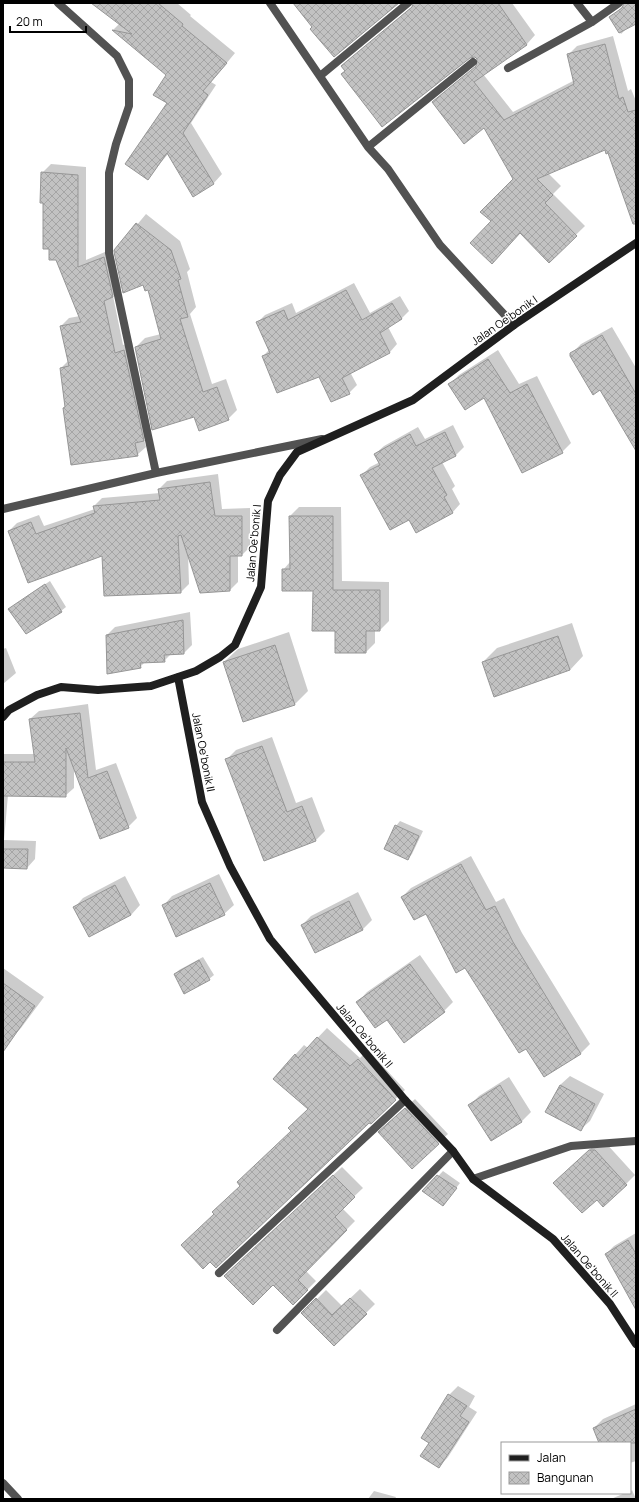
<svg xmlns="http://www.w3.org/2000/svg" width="639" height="1502" font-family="Manrope,sans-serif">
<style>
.shadow{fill:#0003}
.building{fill:url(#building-cross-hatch);stroke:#969696}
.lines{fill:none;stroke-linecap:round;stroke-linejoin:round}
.street{stroke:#525252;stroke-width:8}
.secondary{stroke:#1f1f1f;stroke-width:8}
.labels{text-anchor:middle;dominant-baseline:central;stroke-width:3;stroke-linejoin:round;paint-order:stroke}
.street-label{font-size:11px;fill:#000;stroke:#fff}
</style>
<defs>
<pattern id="building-cross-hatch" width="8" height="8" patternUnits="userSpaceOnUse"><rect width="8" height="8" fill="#c2c2c2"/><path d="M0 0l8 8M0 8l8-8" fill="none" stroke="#a5a5a5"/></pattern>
</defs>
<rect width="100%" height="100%" fill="#fff"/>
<!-- shadow -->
<path class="shadow" d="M93,3H177L191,15L190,16L235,53L211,82L216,85L191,123L222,174L213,184L168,154L148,178L168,103L167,75L113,30L120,23Z
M413,3H512L535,35L527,44L483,74L513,112L575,80L568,55L577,46L613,36L628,91L631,89L636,101V207L609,152L605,149L548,173L561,186L553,194L585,226L549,261L520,232L492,221L514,179L485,126L433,103L478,65L479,58L475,56L346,71L342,66L413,6Z
M626,3H636V23L627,28L621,34L611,17Z
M51,164L86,167V260L112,249L121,288L113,296L123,345L132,342L151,432L144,439L146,447L137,455L66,406L61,368L68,361L61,326L69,318L80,316L56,259L50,248L42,173Z
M146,214L180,241L190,269L187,272L196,307L190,314L212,384L226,379L237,410L228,419L136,347L145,338L161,334L149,289L116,250Z
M354,283L370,313L400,296L409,311L401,319L388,327L397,344L390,352L350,372L357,385L349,393L319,376L263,356L269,350L257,323L265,315L292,303L296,313Z
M612,327L636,368V436L571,354L581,344Z
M498,350L519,384L537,376L571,443L562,452L484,397L450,384L459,375Z
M453,425L464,447L456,455L442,462L455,486L452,489L460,504L452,513L410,518L362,475L370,467L380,462L375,454L384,446L418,427L425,439Z
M218,474L222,509L250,508V547L242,555H238V582L230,590L188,553L189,584L181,592L103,554L9,531L17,523L39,515L44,526L95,509L94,506L102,498L160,493L159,489L167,481Z
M299,507H341L342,581L389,582V621L380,630H375V643L366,652L336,630L314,590L283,570L290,562V516Z
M50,581L66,607L61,611L14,605Z
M190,612L192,645L184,653H172L164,661L145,662L140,667L107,635L115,627Z
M572,623L583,656L570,670L483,662L497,648Z
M289,632L308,691L295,704L243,721L224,662L238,649Z
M6,648L16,673L3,684V649Z
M88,704L96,770L116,763L137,818L128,827L74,768V788L65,796L8,795L4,840L36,841L35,859L27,868L3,867V754H35L30,719L39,711Z
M272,737L296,803L312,797L325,831L316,840L264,859L226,760L236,750Z
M400,821L423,831L412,854L408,859L396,826Z
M471,856L496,902L504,898L522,933L590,1044L580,1054L526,1047L427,913L402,897L411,888Z
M219,874L234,905L224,914L163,906L172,896Z
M125,876L140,905L131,915L89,936L74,908L83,898Z
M358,892L372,920L363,929L316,952L302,925L311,916Z
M420,955L453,1002L444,1011L387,1019L358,1002L367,992Z
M203,957L214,975L209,979L175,974L179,970Z
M3,968L44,997L21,1028L12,1037L3,1031Z
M327,1028L360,1058L368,1050L405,1090L216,1267L215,1214L292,1131L310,1109L295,1055L304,1045L308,1048Z
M570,1076L604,1094L590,1121L580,1130L546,1112L560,1085Z
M509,1077L531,1112L522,1121L470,1105L479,1096Z
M415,1099L448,1134L438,1143L389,1123Z
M599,1141H604L635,1175L626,1184L597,1199L564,1173Z
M342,1167L363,1188L342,1208L355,1221L306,1271L316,1281L293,1304L273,1284L234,1267Z
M443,1171L460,1183L443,1205L424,1191Z
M636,1233V1289L606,1254L614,1246Z
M360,1289L375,1304L334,1345L303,1313L326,1290L342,1306Z
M458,1386L475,1396L469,1407L477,1412L448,1457L439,1467L430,1443L449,1395Z
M636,1404V1461L630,1463V1443H600L594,1428L603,1419Z
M632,1490L636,1499H611L625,1493H630Z
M374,1491L396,1497L395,1499H368Z"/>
<!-- building -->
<path class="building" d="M91,3H158L183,24L182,26L227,63L203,91L208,95L183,133L214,184L193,197L167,153L148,180L125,164L167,103L153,95L166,75L112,30L132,34Z
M293,3H399L334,57L310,29L312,27Z
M413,3H498L527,45L474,82L504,120L574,84L567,54L605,44L619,99L623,97L628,112L636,110V224H633L608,153L606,154L605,150L537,179L553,195L545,203L577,236L549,263L520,233L492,264L470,243L491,221L480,212L513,179L484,128L464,144L432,102L476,66L477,59L475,57L470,58L382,127L341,74L345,71L341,66L412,7Z
M624,3H636V24L619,33L609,17L622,8Z
M41,172L78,175V267L104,257L113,297L104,301L115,353L124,350L144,441L135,443L138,456L71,465L63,408L65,407L60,368L69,366L60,326L81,322L56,260H49V249H43V203H40Z
M136,223L171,250L181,279L178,280L188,317L180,319L203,392L217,387L229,420L199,431L194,417L152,430L135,347L161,339L148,290L145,291L143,285L123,293L114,252V250Z
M346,290L362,320L392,303L402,319L380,333L390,353L342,378L350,394L331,402L319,377L277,393L262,356L270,353L256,322L284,310L288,320Z
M602,335L636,394V451L600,390L593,395L570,356V353Z
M488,359L510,393L527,384L563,453L522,473L484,398L465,410L448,384Z
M445,432L456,456L432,468L447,495L444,497L453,513L416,533L409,520L390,530L360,475L380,465L374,454L410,434L416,446Z
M210,482L215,516H242V556H230V591L200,593L181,535L178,536L181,593L104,596L102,556L28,583L8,531L31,522L36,534L95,513L93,506L160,500L158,489Z
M289,516H333V590H380V631H366V653H335V631H312L313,591H282V569H290Z
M45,584L62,612L26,634L8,609Z
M183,620L184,654L164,655L165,662L140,663L141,668L107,674L106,635Z
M558,636L570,670L494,697L482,662Z
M275,645L295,705L243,722L223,662Z
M80,713L88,778L107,771L129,828L100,839L66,748V797L3,796V762H35L29,719Z
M262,746L287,812L302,806L316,841L264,861L225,759Z
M395,825L419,836L408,860L384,849Z
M3,849H28L27,869L3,868Z
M461,864L486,910L495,906L513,942L581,1054L544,1077L526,1049L519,1053L465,968L456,973L426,914L414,920L401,897Z
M210,883L225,915L176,937L162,905Z
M115,885L131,915L89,937L73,907Z
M349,901L363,930L315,953L301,925Z
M199,960L210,980L184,994L174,974Z
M410,964L445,1012L404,1043L387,1020L375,1028L356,1002Z
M3,983L35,1006L3,1052Z
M317,1037L350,1066L358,1059L396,1100L371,1124L369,1123L216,1268L210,1262L203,1269L181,1245L214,1214L212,1212L240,1186L237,1182L291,1131L288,1128L308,1109L273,1079L295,1054L298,1058Z
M500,1085L522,1122L491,1141L468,1105Z
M560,1085L595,1104L581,1131L545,1112Z
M405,1108L439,1144L412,1169L378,1132Z
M589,1150H595L627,1185L603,1207L597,1200L582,1213L553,1183Z
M333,1175L355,1197L335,1217L347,1230L298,1280L308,1290L293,1305L273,1285L253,1305L224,1276Z
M437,1175L457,1188L443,1206L422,1191Z
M628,1240L636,1254V1310L605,1254Z
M316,1298L332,1315L350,1298L367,1314L334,1346L301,1313Z
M448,1394L467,1406L460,1416L469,1422L439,1468L420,1456L429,1443L421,1438Z
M636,1409V1443H599L593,1428Z"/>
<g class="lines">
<!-- street -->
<path class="street" d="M58,3L117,56L129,80V106L116,144L109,173V253L156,473
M270,3L368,147L388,169L440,245L514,325
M577,3L592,22
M508,68L592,22L619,3
M320,76L408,3
M368,147L473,62
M3,509L156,473L322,439
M473,1179L571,1146L636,1141
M219,1273L405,1100
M277,1330L453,1151
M3,1483L18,1499"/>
<!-- secondary -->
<path class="secondary" d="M178,677L202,802L230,866L270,939L405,1100L453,1151L473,1179L553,1239L610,1304L636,1344
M3,717L9,710L37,695L61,687L98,690L151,686L196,671L220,657L235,645L261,587L268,501L280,475L297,452L413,400L514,325L636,243"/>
</g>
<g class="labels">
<!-- street labels -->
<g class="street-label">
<text transform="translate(504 320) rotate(-35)">Jalan Oe'bonik I</text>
<text transform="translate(253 543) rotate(-85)">Jalan Oe'bonik I</text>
<text transform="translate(204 752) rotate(79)">Jalan Oe'bonik II</text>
<text transform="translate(365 1035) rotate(50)">Jalan Oe'bonik II</text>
<text transform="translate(590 1265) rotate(49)">Jalan Oe'bonik II</text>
</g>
</g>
<!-- border -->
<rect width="639" height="1502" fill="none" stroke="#000000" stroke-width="8"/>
<!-- legend -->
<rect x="501" y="1442" width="130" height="52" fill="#ffffff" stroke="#999999"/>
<rect x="509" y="1455" width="20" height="6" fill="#1f1f1f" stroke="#999999"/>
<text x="537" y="1462" font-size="12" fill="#000000">Jalan</text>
<rect x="509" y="1472" width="20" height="12" fill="url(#building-cross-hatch)" stroke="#999999"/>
<text x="537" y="1482" font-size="12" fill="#000000">Bangunan</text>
<!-- scale -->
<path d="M10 26v6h76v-6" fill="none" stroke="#000000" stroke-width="2"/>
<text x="16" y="26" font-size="12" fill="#000000" stroke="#ffffff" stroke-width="3" paint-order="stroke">20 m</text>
</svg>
